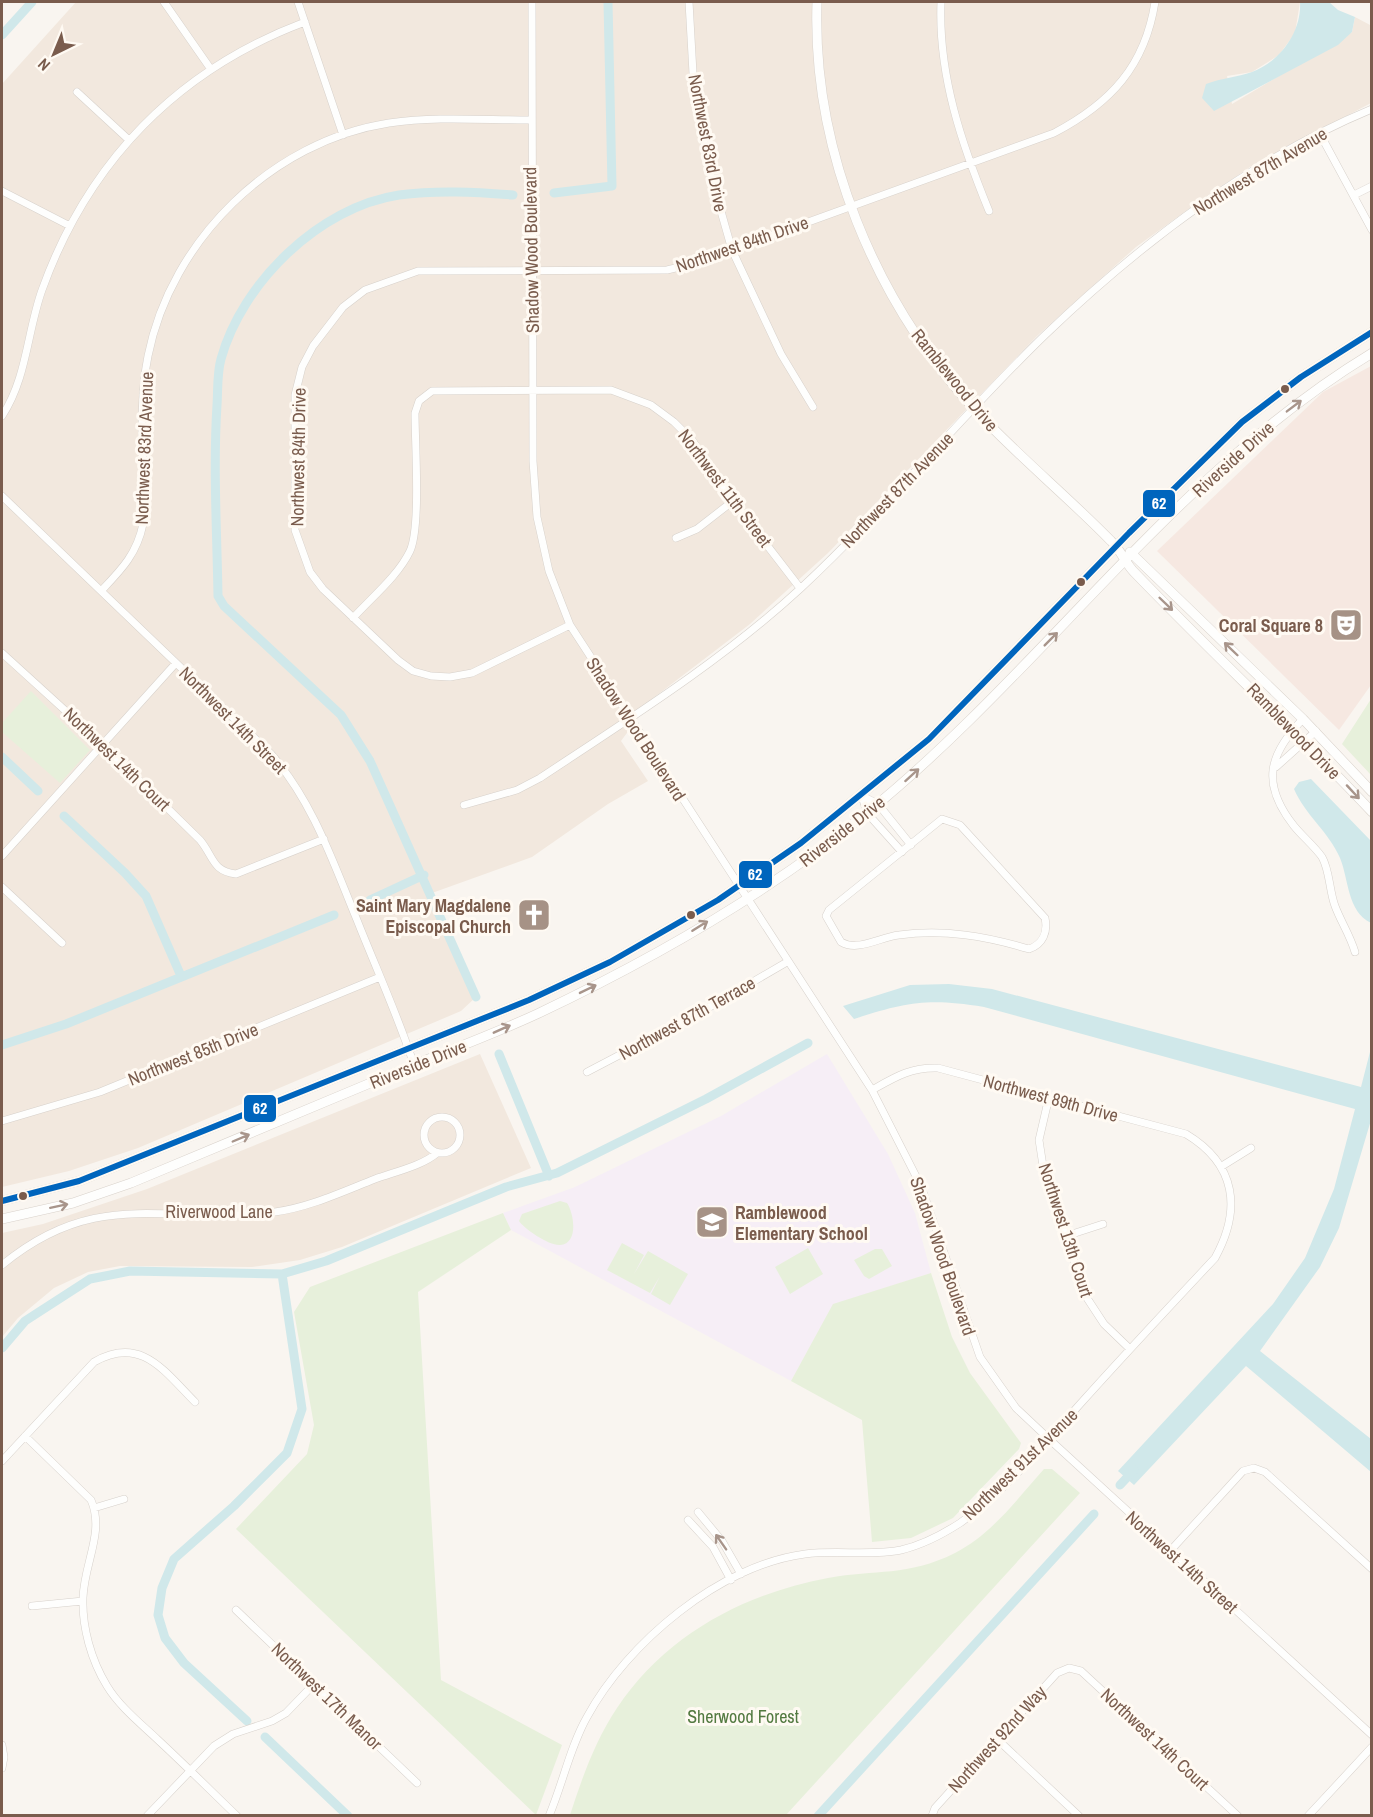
<svg xmlns="http://www.w3.org/2000/svg" width="1373" height="1817" font-family="'Archivo Narrow',sans-serif">
<style>
.residential{fill:#f2e8de}
.commercial{fill:#f6e8e1}
.education{fill:#f6eef6}
.green{fill:#e7f0db}
.water{fill:#d0e8ea}
.lines{fill:none;stroke-linecap:round;stroke-linejoin:round}
.canal{stroke:#d0e8ea;stroke-width:9}
.street-casing{stroke:#d7d1cb;stroke-width:8}
.secondary-casing{stroke:#d9d2cb;stroke-width:10}
.street{stroke:#fefefd;stroke-width:7}
.secondary{stroke:#fefefd;stroke-width:9}
.bus-1-casing{stroke:#fffaf3;stroke-width:10}
.bus-1{stroke:#0065bd;stroke-width:6}
.oneway{stroke:#a8958b}
.bus-dot{fill:#7a5c4d;stroke:#fffaf3;stroke-width:2}
.labels{text-anchor:middle;dominant-baseline:central;stroke-width:6;stroke-linejoin:round;paint-order:stroke}
.street-label{font-size:18px;fill:#7a5c4d;stroke:#fffaf3}
.poi-label{font-size:18px;font-weight:bold;fill:#7a5c4d;stroke:#fffaf3;text-anchor:end}
.park-label{font-size:18px;fill:#537a41;stroke:#fffaf3}
.line-badge{stroke:#fffaf3;stroke-width:2}
.badge-label{font-size:16px;text-anchor:middle;font-weight:bold;fill:#fff}
</style>
<rect width="100%" height="100%" fill="#f9f5f0"/>
<!-- residential -->
<path class="residential" d="M76,2H1300L1295,33L1279,55L1252,72L1227,76L1232,104L1352,32L1355,17L1372,26L1371,103L1250,167L1190,208L1136,247L1037,336L828,553L750,624L652,699L621,741L648,781L608,804L532,857L432,893L476,997L461,1011L138,1148L69,1171L2,1187V84Z
M480,1054L531,1168L342,1247L300,1260L252,1267L120,1266L88,1272L54,1288L18,1318L2,1337V1233L43,1224L147,1189Z"/>
<!-- commercial -->
<path class="commercial" d="M1371,366V685L1339,730L1157,551L1323,392Z"/>
<!-- education -->
<path class="education" d="M827,1054L888,1154L915,1213L931,1273L833,1305L791,1381L511,1230L503,1213L575,1187L721,1116Z"/>
<!-- green -->
<path class="green" d="M31,691L90,750L60,783L2,732V723Z
M1371,699V775L1342,744Z
M560,1201L567,1203C574,1213 579,1244 560,1245C550,1246 524,1229 519,1221L522,1214Z
M503,1213L511,1230L418,1292L441,1680L562,1745L536,1815L236,1529L307,1454L314,1425L294,1312L310,1287Z
M622,1243L644,1255L634,1274L648,1251L688,1274L670,1305L651,1294L660,1276L650,1293L607,1270Z
M808,1248L823,1274L790,1294L775,1267Z
M875,1249H882L892,1266L869,1279L864,1276L854,1260Z
M931,1273L952,1337L970,1373L1021,1443L1019,1449L953,1518L911,1538L872,1542L862,1420L791,1381L833,1304Z
M1044,1469H1052L1080,1493L786,1815H570C582,1778 595,1741 617,1708C666,1635 743,1594 828,1578C876,1569 907,1577 955,1553C992,1534 1017,1499 1044,1469Z"/>
<!-- water -->
<path class="water" d="M1300,2H1329L1338,10L1355,17L1352,32L1338,45L1214,111L1202,98L1206,84C1222,78 1237,77 1252,72C1280,62 1302,31 1300,2Z
M1311,779L1371,841V923C1347,911 1349,880 1340,858C1329,832 1305,815 1294,789L1299,782Z
M949,984L992,989L1361,1087L1371,1048V1120L1339,1228L1320,1267L1260,1351L1371,1439V1472L1246,1366L1134,1485L1118,1471L1273,1304L1305,1258L1334,1189L1355,1109L984,1007C928,998 907,1002 854,1019L843,1006L910,985Z"/>
<g class="lines">
<!-- canal -->
<path class="canal" d="M2,35L32,2
M554,193L612,186L608,2
M2,757L38,791
M64,816L125,873L146,896L181,976
M370,900L424,875
M476,997L370,761L341,715L224,606L218,596C217,532 213,468 217,405C218,390 217,373 221,359C242,283 319,207 399,195C437,190 475,192 513,195
M2,1045L66,1024L334,915
M499,1054L549,1176
M2,1348L25,1321L90,1279L130,1271L282,1274L326,1261L506,1187L557,1173L706,1099L808,1043
M1120,1485L1134,1470
M247,1721L184,1663L165,1638L158,1615L162,1588L174,1559L234,1506L287,1453L302,1409L282,1274
M265,1737L348,1816
M818,1816L1094,1514"/>
<defs>
<path id="street" d="M164,2L210,68
M298,2L343,135
M532,2L533,461L537,517L549,571L570,625L872,1090L921,1186L980,1357L1016,1408L1049,1439L1372,1735
M689,2L694,91L711,176L732,250L781,354L813,407
M941,2C938,75 962,145 989,211
M77,92L129,140
M1320,134L1372,230
M2,191L70,226
M1354,195L1372,186
M2,416C27,378 27,332 42,290C88,162 177,70 305,22
M2,496L271,754C313,802 333,862 357,920C376,968 398,1016 414,1065
M676,538L697,529L733,501
M101,591C121,570 137,554 143,524C145,469 137,411 148,356C171,240 272,141 389,123C436,116 483,120 530,120
M353,618C372,597 398,576 410,551C421,527 415,444 415,413L419,401L432,391L611,390L651,405L674,422L692,440L733,501L800,588
M570,625L472,673L450,677L431,676L413,671L398,660L323,589L310,572L295,530V395L302,367L313,346L343,307L365,290L418,271L667,270L692,264L1054,133C1111,103 1145,66 1155,2
M2,653L102,744L200,840C214,857 212,871 236,874L324,839
M1303,719C1268,755 1261,784 1294,826C1303,837 1314,846 1322,857C1330,871 1329,890 1335,906C1341,922 1350,935 1355,952
M1276,767L1316,731
M862,796L878,804L911,845
M862,796L867,813L902,852
M464,805L517,790L540,778C629,719 722,661 801,588C887,508 961,416 1045,335C1140,244 1249,160 1372,109
M942,819L960,825L1045,918C1048,932 1043,944 1029,949C985,936 944,929 899,935C880,937 858,952 841,942L826,916L829,910Z
M2,856L176,663
M2,887L62,943
M587,1072L696,1015L787,962
M1049,1097L1039,1140L1043,1166L1085,1295L1104,1324L1130,1349
M424 1135a18 18 0 1 1 36 0a18 18 0 1 1-36 0Z
M2,1121L100,1092L380,977
M1222,1166L1251,1148
M1066,1236L1103,1224
M2,1265C99,1185 167,1226 275,1212C310,1207 342,1192 375,1179C394,1172 422,1166 437,1153
M25,1436L91,1500C105,1532 84,1563 83,1598C82,1627 91,1660 107,1686C119,1706 140,1723 157,1739C184,1764 210,1790 237,1816
M2,1461L94,1362C141,1335 164,1371 195,1402
M94,1508L124,1499
M698,1512L722,1541L741,1574
M688,1520L713,1547L731,1580
M1171,1550L1243,1471L1254,1468L1265,1472L1372,1569
M32,1606L83,1601
M236,1610L417,1783
M998,1740L1079,1816
M2,1745L4,1757L2,1768
M147,1816L214,1746L233,1734L272,1721L286,1713L314,1684
M549,1816C563,1783 570,1747 587,1717C627,1643 720,1565 805,1554C836,1550 872,1556 901,1550C922,1545 943,1534 960,1523C1004,1493 1045,1443 1081,1403C1125,1354 1170,1306 1215,1258C1242,1209 1236,1164 1186,1134L938,1068C911,1067 895,1077 872,1090
M932,1816L935,1808L1057,1673L1069,1668L1081,1671L1238,1816
M1308,1816L1372,1747"/>
<path id="secondary" d="M817,2C812,151 875,301 975,410C1018,456 1067,496 1111,541C1121,550 1125,563 1135,573C1213,654 1295,730 1372,812
M1130,552L1303,719L1372,792
M2,1201L79,1181L529,1000L610,962L718,900L801,843L929,739L1129,533L1242,422L1301,377L1372,332
M2,1219L73,1203L131,1183C224,1145 317,1105 411,1066C453,1049 496,1033 537,1014C651,960 770,892 868,812C1044,669 1175,472 1372,353"/>
</defs>
<!-- street casing -->
<use href="#street" class="street-casing"/>
<!-- secondary casing -->
<use href="#secondary" class="secondary-casing"/>
<!-- street -->
<use href="#street" class="street"/>
<!-- secondary -->
<use href="#secondary" class="secondary"/>
<defs>
<path id="bus-1" d="M2,1201L79,1181L529,1000L610,962L718,900L801,843L929,739L1129,533L1242,422L1301,377L1372,332"/>
</defs>
<!-- bus-1 casing -->
<use href="#bus-1" class="bus-1-casing"/>
<!-- bus-1 -->
<use href="#bus-1" class="bus-1"/>
</g>
<!-- one-way arrows -->
<defs><path id="oneway-shaft" d="M-6 0H5M1.5-3L5.5 0L1.5 3" fill="none" stroke-width="1.6" stroke-linecap="round" stroke-linejoin="round" transform="scale(1.5)"/></defs>
<g class="oneway">
<use href="#oneway-shaft" transform="translate(1294 406) rotate(-37)"/>
<use href="#oneway-shaft" transform="translate(1166 604) rotate(44)"/>
<use href="#oneway-shaft" transform="translate(1051 639) rotate(-45)"/>
<use href="#oneway-shaft" transform="translate(1231 649) rotate(-136)"/>
<use href="#oneway-shaft" transform="translate(912 775) rotate(-42)"/>
<use href="#oneway-shaft" transform="translate(1353 792) rotate(47)"/>
<use href="#oneway-shaft" transform="translate(700 926) rotate(-32)"/>
<use href="#oneway-shaft" transform="translate(588 989) rotate(-26)"/>
<use href="#oneway-shaft" transform="translate(502 1029) rotate(-24)"/>
<use href="#oneway-shaft" transform="translate(241 1138) rotate(-23)"/>
<use href="#oneway-shaft" transform="translate(59 1206) rotate(-12)"/>
<use href="#oneway-shaft" transform="translate(721 1542) rotate(-125)"/>
</g>
<!-- icons -->
<defs>
<symbol id="theatre-square" viewBox="-11 -11 22 22"><rect x="-9" y="-9" width="18" height="18" rx="4" fill="#a69286" stroke="#fffaf3"/><path d="M-5-5.5Q0-4 5-5.5V0Q5 5 0 6Q-5 5-5 0ZM-3.3-2.5H-1v1.5H-3.3ZM1-2.5H3.3v1.5H1ZM-2.8 1Q0 5.5 2.8 1Z" fill="#fff"/></symbol>
<symbol id="church-square" viewBox="-11 -11 22 22"><rect x="-9" y="-9" width="18" height="18" rx="4" fill="#a69286" stroke="#fffaf3"/><path d="M-1.2-6h2.4v3.5h3.3v2.4h-3.3V6h-2.4V-.1h-3.3v-2.4h3.3Z" fill="#fff"/></symbol>
<symbol id="school-square" viewBox="-11 -11 22 22"><rect x="-9" y="-9" width="18" height="18" rx="4" fill="#a69286" stroke="#fffaf3"/><path d="M0-5L7-2L0 1L-7-2ZM-4 1L0 2.5L4 1V4Q0 6-4 4Z" fill="#fff"/></symbol>
</defs>
<g fill-rule="evenodd">
<use href="#theatre-square" x="1327" y="606" width="38" height="38"/>
<use href="#church-square" x="515" y="896" width="38" height="38"/>
<use href="#school-square" x="693" y="1203" width="38" height="38"/>
</g>
<!-- markers -->
<g class="bus-dot">
<circle cx="1285" cy="389" r="5"/>
<circle cx="1081" cy="582" r="5"/>
<circle cx="691" cy="915" r="5"/>
<circle cx="23" cy="1196" r="5"/>
</g>
<g class="labels">
<!-- street labels -->
<g class="street-label">
<text transform="translate(708 143) rotate(79)">Northwest 83rd Drive</text>
<text transform="translate(1260 171) rotate(-31)">Northwest 87th Avenue</text>
<text transform="translate(742 244) rotate(-19)">Northwest 84th Drive</text>
<text transform="translate(531 250) rotate(-91)">Shadow Wood Boulevard</text>
<text transform="translate(955 380) rotate(51)">Ramblewood Drive</text>
<text transform="translate(144 448) rotate(-88)">Northwest 83rd Avenue</text>
<text transform="translate(298 457) rotate(-89)">Northwest 84th Drive</text>
<text transform="translate(1233 459) rotate(-42)">Riverside Drive</text>
<text transform="translate(725 488) rotate(53)">Northwest 11th Street</text>
<text transform="translate(897 490) rotate(-46)">Northwest 87th Avenue</text>
<text transform="translate(233 720) rotate(45)">Northwest 14th Street</text>
<text transform="translate(636 729) rotate(57)">Shadow Wood Boulevard</text>
<text transform="translate(1294 731) rotate(46)">Ramblewood Drive</text>
<text transform="translate(117 759) rotate(44)">Northwest 14th Court</text>
<text transform="translate(842 831) rotate(-38)">Riverside Drive</text>
<text transform="translate(687 1018) rotate(-29)">Northwest 87th Terrace</text>
<text transform="translate(193 1054) rotate(-22)">Northwest 85th Drive</text>
<text transform="translate(418 1064) rotate(-22)">Riverside Drive</text>
<text transform="translate(1051 1098) rotate(15)">Northwest 89th Drive</text>
<text x="219" y="1211">Riverwood Lane</text>
<text transform="translate(1066 1230) rotate(72)">Northwest 13th Court</text>
<text transform="translate(943 1256) rotate(71)">Shadow Wood Boulevard</text>
<text transform="translate(1020 1464) rotate(-44)">Northwest 91st Avenue</text>
<text transform="translate(1182 1562) rotate(42)">Northwest 14th Street</text>
<text transform="translate(327 1696) rotate(44)">Northwest 17th Manor</text>
<text transform="translate(997 1739) rotate(-48)">Northwest 92nd Way</text>
<text transform="translate(1155 1739) rotate(43)">Northwest 14th Court</text>
</g>
<!-- poi labels -->
<g class="poi-label">
<text x="1323" y="625">Coral Square 8</text>
<text x="511" y="905">Saint Mary Magdalene<tspan x="511" dy="21">Episcopal Church</tspan></text>
<text x="735" y="1212" text-anchor="start">Ramblewood<tspan x="735" dy="21">Elementary School</tspan></text>
</g>
<!-- park labels -->
<g class="park-label">
<text x="743" y="1716">Sherwood Forest</text>
</g>
</g>
<g class="line-badge">
<rect x="1142" y="489" width="34" height="29" rx="6" fill="#0065bd"/>
<rect x="738" y="860" width="35" height="29" rx="6" fill="#0065bd"/>
<rect x="243" y="1094" width="34" height="29" rx="6" fill="#0065bd"/>
</g>
<g class="badge-label">
<text x="1159" y="509">62</text>
<text x="755" y="880">62</text>
<text x="260" y="1114">62</text>
</g>
<!-- border -->
<rect width="1373" height="1817" fill="none" stroke="#7a5c4d" stroke-width="6"/>
<!-- north arrow -->
<g transform="translate(54 54) rotate(223)" stroke="#fffaf3" stroke-width="4.5" paint-order="stroke">
<path d="M0-4.5L10 22L0 15L-10 22Z" fill="#7a5c4d"/>
<text y="-9" font-size="16" font-weight="bold" text-anchor="middle" fill="#7a5c4d">N</text>
</g>
</svg>
